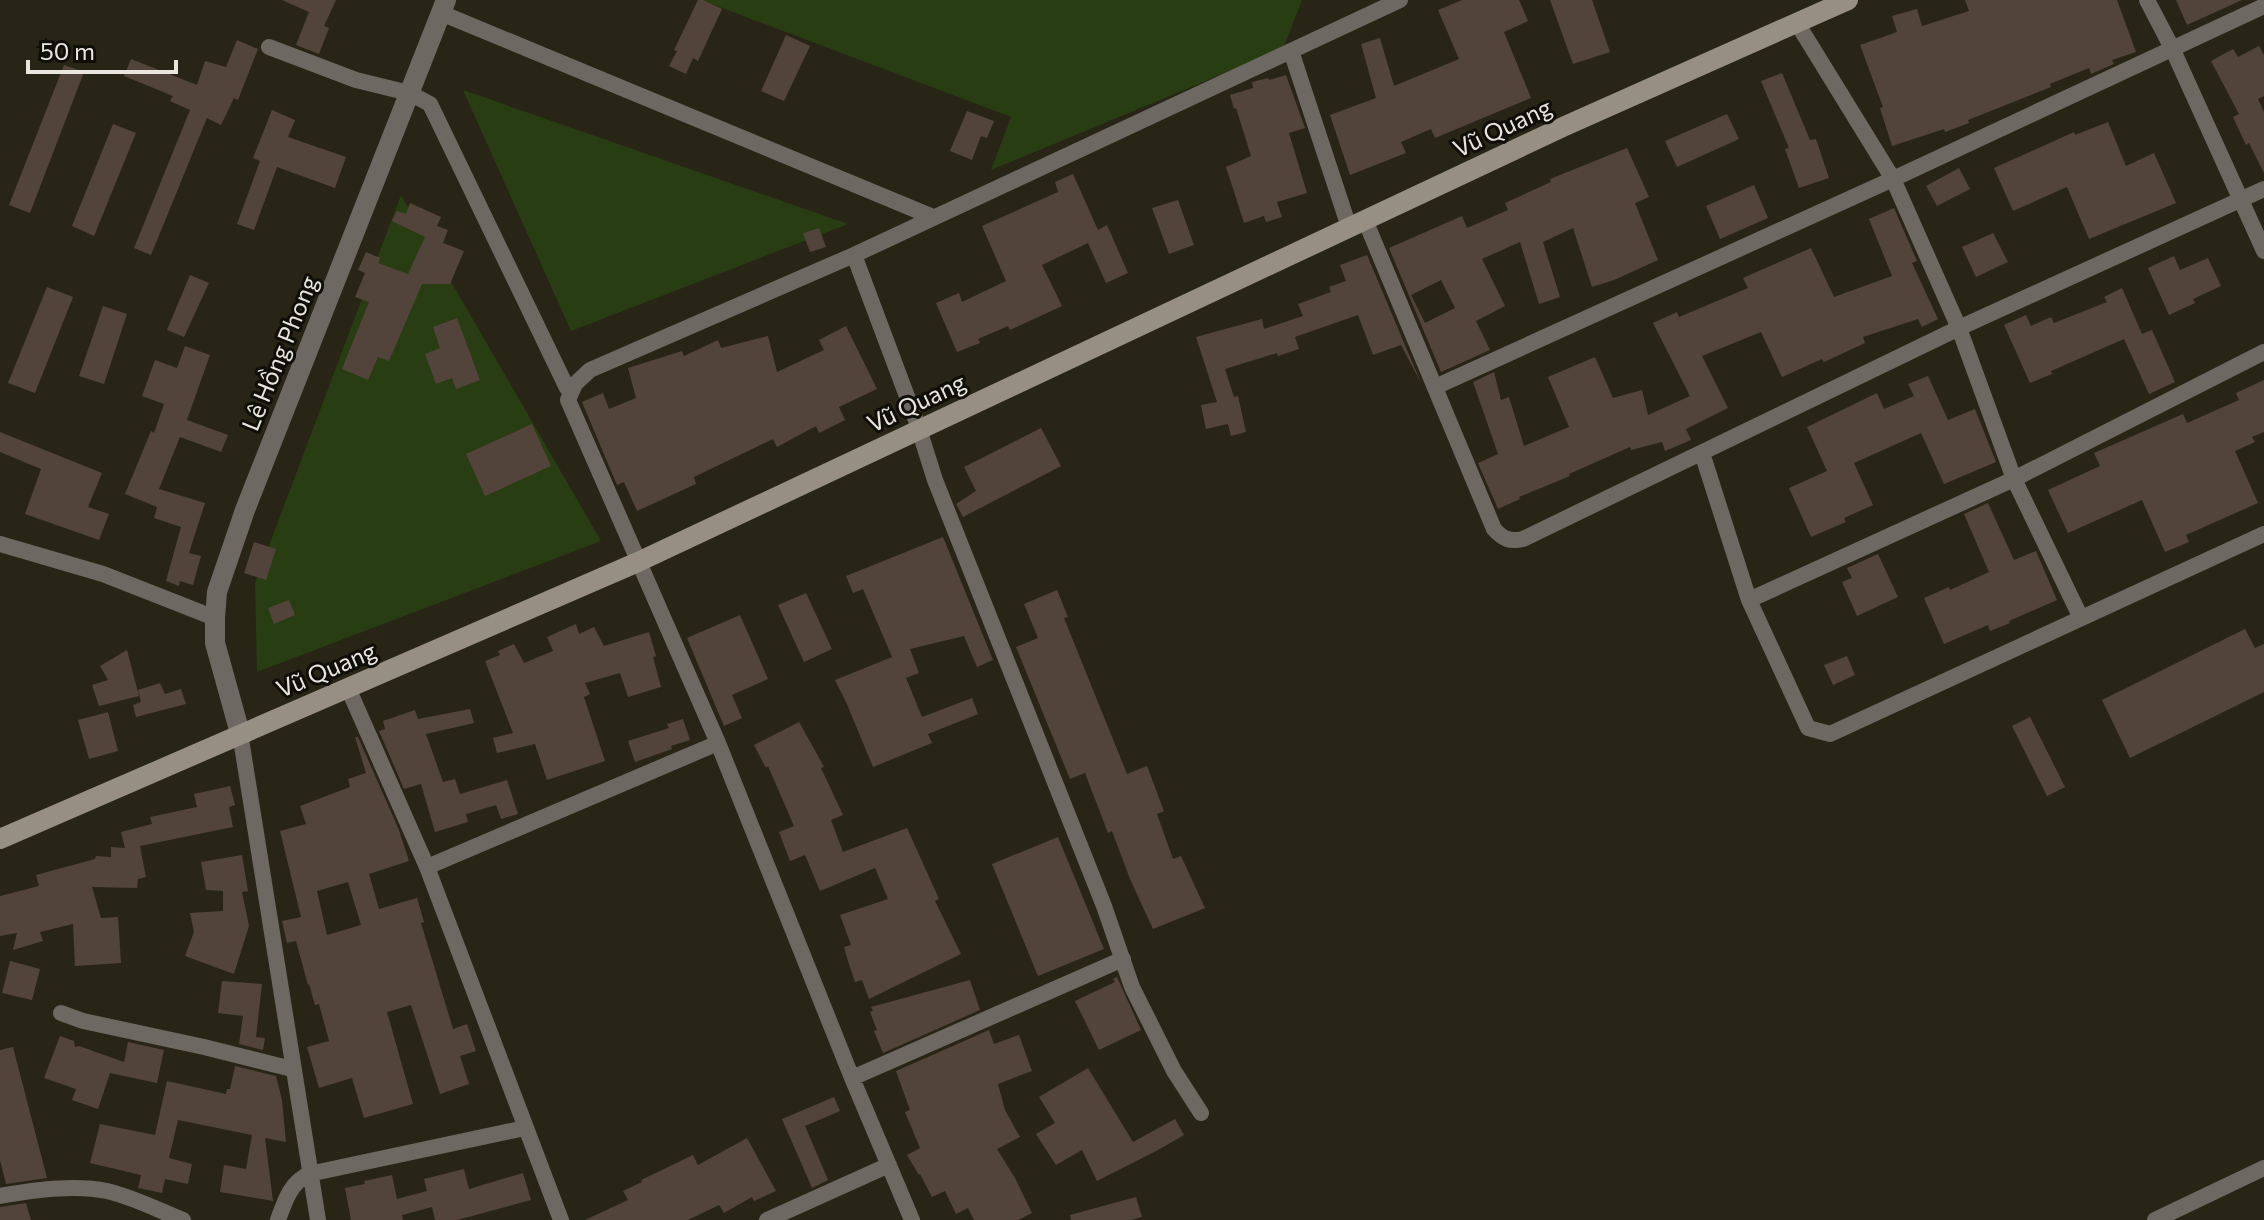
<svg xmlns="http://www.w3.org/2000/svg" width="2264" height="1220" font-family="Commissioner,sans-serif">
<style>
.green{fill:#283d11}
.building{fill:#53443b;fill-rule:evenodd}
.lines{fill:none;stroke-linecap:round;stroke-linejoin:round}
.minor{stroke:#6d6862;stroke-width:16}
.tertiary{stroke:#6d6862;stroke-width:20}
.secondary{stroke:#978e84;stroke-width:20}
.labels{text-anchor:middle;dominant-baseline:central;stroke-width:6;stroke-linejoin:round;paint-order:stroke}
.street-label{font-size:24px;fill:#e8e6dd;stroke:#0f0e08}
</style>
<rect width="100%" height="100%" fill="#282517"/>
<!-- green -->
<path class="green" d="M701,0H1302L1283,49L991,170L1011,117Z
M463,90L848,224L571,331Z
M401,195L601,541L257,672L255,583Z"/>
<!-- building -->
<path class="building" d="M282,0H336L324,26L329,28L319,54L296,45L309,12Z
M698,0H703L722,9L698,61L693,58L686,74L669,66L677,51L674,50Z
M1462,0H1519L1528,21L1504,32L1531,98L1435,138L1431,129L1401,142L1406,153L1350,175L1330,115L1376,98L1361,44L1380,38L1394,86L1459,59L1438,10Z
M1550,0H1592L1610,52L1573,64Z
M1965,0H2117L2136,52L2112,60L2114,64L2091,74L2089,68L2050,84L2051,87L1968,120L1969,123L1945,132L1944,129L1892,146L1880,108L1883,107L1860,45L1897,32L1892,16L1917,9L1922,26L1969,11Z
M2176,0H2242L2187,25Z
M786,35L810,46L784,101L761,91Z
M237,40L258,49L238,100L234,98L221,125L207,118L151,255L134,248L190,110L170,101L173,96L124,76L131,59L197,85L205,61L226,67Z
M2259,46L2264,55V96L2258,99L2264,112V173L2249,143L2246,145L2233,117L2239,114L2211,61L2233,49L2238,57Z
M64,65L84,72L30,213L9,205Z
M1782,73L1810,140L1816,139L1829,178L1799,188L1785,149L1789,148L1761,81Z
M1286,75L1305,128L1289,133L1307,193L1277,202L1282,217L1266,222L1264,216L1244,223L1226,167L1251,156L1236,108L1234,109L1230,95L1253,88L1252,82L1268,78L1269,80Z
M272,110L295,120L288,137L346,157L335,188L277,167L254,230L237,224L260,161L253,158Z
M967,111L994,121L987,138L981,136L972,160L950,151Z
M1727,114L1739,139L1677,167L1665,141Z
M2108,122L2126,166L2154,153L2176,203L2089,239L2067,187L2013,211L1994,168L2074,132L2075,135Z
M113,124L136,133L94,236L72,226Z
M1627,148L1649,197L1635,203L1658,260L1614,280L1592,287L1573,228L1543,242L1560,297L1539,304L1520,242L1482,259L1505,306L1476,321L1490,350L1441,372L1389,248L1462,216L1467,228L1508,210L1505,203L1551,182L1550,179ZM1441,280L1455,308L1425,323L1411,295Z
M1959,168L1970,189L1937,206L1926,186Z
M1073,174L1098,230L1107,225L1128,273L1106,283L1088,243L1042,265L1062,306L1010,330L1008,326L978,339L980,343L957,352L936,303L959,293L962,302L1006,281L982,226L1058,192L1055,182Z
M1754,185L1768,218L1720,239L1706,206Z
M1178,200L1194,245L1169,254L1152,208Z
M410,203L441,217L437,226L448,230L443,243L464,251L450,284H422L389,361L378,357L368,380L342,369L369,302L355,297L365,273L358,270L366,252L380,258L378,263L408,274L425,237L392,221L397,211L406,214Z
M1894,208L1917,261L1912,263L1938,319L1922,327L1918,319L1863,337L1865,343L1824,362L1822,359L1782,377L1761,332L1702,356L1728,408L1686,429L1691,440L1665,451L1662,442L1631,450L1630,447L1569,474L1570,476L1519,497L1520,499L1498,509L1478,463L1498,454L1473,382L1494,372L1501,400L1509,397L1524,446L1569,427L1548,377L1595,357L1613,398L1642,390L1648,415L1690,396L1653,323L1677,312L1679,317L1748,288L1743,278L1811,248L1834,297L1892,276L1869,219Z
M819,228L826,247L810,252L803,233Z
M1993,233L2008,262L1976,277L1962,247Z
M1367,255L1421,383L1401,345L1373,355L1358,315L1295,337L1299,349L1278,356L1277,353L1225,369L1234,397L1238,396L1246,432L1231,436L1228,424L1206,429L1201,405L1217,402L1196,337L1262,319L1264,329L1303,316L1298,304L1331,292L1329,287L1346,281L1340,265Z
M2174,256L2180,270L2208,258L2221,286L2193,299L2195,303L2169,315L2148,268Z
M190,275L209,283L184,337L167,330Z
M47,287L73,297L35,393L8,383Z
M2122,288L2142,334L2152,330L2175,382L2149,394L2124,339L2051,371L2052,374L2030,383L2004,325L2026,315L2031,326L2051,317L2054,323L2107,302L2104,297Z
M103,306L127,314L104,384L79,376Z
M457,318L480,380L456,389L452,378L436,384L425,354L440,348L433,327Z
M846,326L877,389L839,407L845,420L819,433L816,426L777,447L773,439L694,477L696,484L637,511L624,482L617,485L582,402L603,393L609,409L636,398L628,368L682,351L684,356L718,340L721,348L768,336L777,372L824,350L819,340Z
M185,346L210,355L187,420L228,435L221,452L180,437L159,489L205,503L189,553L201,556L193,585L180,581L179,586L166,581L181,527L154,518L157,507L125,494L151,431L154,433L164,404L142,396L155,360L177,368Z
M1928,376L1948,420L1975,409L1996,462L1944,484L1921,433L1854,463L1873,505L1844,518L1846,522L1811,537L1789,488L1827,471L1807,427L1877,393L1884,409L1914,396L1908,384Z
M2264,380V432L2252,437L2255,442L2235,451L2258,503L2186,535L2189,542L2165,552L2142,500L2068,533L2048,490L2100,466L2094,453L2183,414L2187,423L2239,400L2236,393Z
M532,424L551,466L485,496L466,454Z
M1041,428L1061,466L963,517L956,504L976,491L964,467Z
M0,432L102,473L88,507L109,514L99,540L25,514L41,469L0,452Z
M1988,503L2014,560L2036,551L2057,600L2009,621L2010,623L1990,631L1988,625L1944,644L1924,598L1949,587L1950,590L1989,572L1964,514Z
M943,537L993,660L977,667L964,636L910,649L919,673L906,678L922,717L972,698L978,714L928,734L932,743L873,767L846,702L835,680L892,657L863,589L853,593L846,576Z
M254,542L276,549L266,580L244,573Z
M1878,554L1898,597L1857,616L1842,582L1852,578L1847,568Z
M1057,590L1068,617L1064,618L1127,774L1147,766L1164,811L1157,814L1173,859L1181,856L1205,908L1153,929L1130,879L1112,831L1108,833L1085,773L1070,779L1016,647L1038,638L1024,604Z
M806,593L832,649L804,662L778,605Z
M289,600L295,615L274,624L268,608Z
M740,615L768,679L732,695L742,718L724,726L687,638Z
M576,624L579,634L594,627L604,646L649,632L656,656L653,657L661,687L628,697L620,673L585,683L590,694L584,697L605,761L547,780L535,744L497,753L493,738L513,733L485,661L500,655L498,651L514,644L524,663L553,651L547,637Z
M2245,629L2255,648L2264,644V692L2130,758L2102,700Z
M127,650L139,696L99,706L92,685L108,680L100,666Z
M1847,656L1855,675L1833,685L1824,665Z
M160,683L165,694L181,689L186,704L136,717L133,705L141,702L138,690Z
M470,709L474,723L426,734L443,782L455,779L460,794L507,780L518,814L501,819L496,805L466,814L468,822L435,832L421,784L404,789L379,731L385,729L383,721L415,710L418,719Z
M108,712L118,751L89,759L78,720Z
M2030,717L2065,787L2047,796L2012,726Z
M683,719L690,740L671,746L672,749L635,762L628,741L669,728L667,724Z
M799,722L817,754L824,767L821,768L843,815L831,820L843,852L907,828L939,899L935,901L961,954L869,999L862,980L855,982L848,961L844,947L851,945L840,915L888,899L875,868L820,891L805,855L790,861L779,832L794,826L768,766L766,768L754,745Z
M355,737H358L399,830L409,861L369,874L379,909L417,898L424,922L421,923L453,1029L467,1024L476,1051L460,1056L469,1084L440,1094L411,1005L387,1012L413,1104L364,1118L352,1078L319,1088L307,1047L329,1041L319,1004L315,1005L309,984L308,985L296,941L287,943L282,921L301,917L280,831L306,824L300,806L350,787L348,779L366,773ZM348,882L361,925L327,935L317,891Z
M230,786L235,805L229,807L233,827L140,846L146,877L138,879L137,888L92,887L101,918L118,917L121,963L75,966L73,924L40,932L43,941L13,950L17,933L0,936V896L39,886L36,875L95,859L96,856L111,857V847L125,848L121,832L152,824L150,817L197,807L194,794Z
M1058,837L1104,949L1038,976L992,864Z
M242,855L248,891L242,892L249,926L234,974L185,956L194,932L190,913L223,911V891L206,890L201,862Z
M10,961L40,969L32,1000L2,993Z
M1117,977L1141,1030L1099,1050L1075,1001L1115,982L1113,979Z
M970,980L980,1010L883,1053L874,1031L877,1030L870,1012L873,1011L871,1007Z
M222,981L262,984L256,1037L265,1038L263,1050L239,1044L243,1016L218,1013Z
M989,1030L994,1044L1019,1035L1032,1071L998,1084L1005,1110L1020,1137L997,1149L1015,1178L1032,1213L1018,1220H974L968,1208L956,1214L945,1191L932,1197L920,1174L919,1175L907,1155L920,1148L905,1112L910,1110L896,1071Z
M60,1036L74,1041L75,1047L79,1046L124,1062L128,1042L164,1050L157,1083L110,1073L98,1109L72,1100L76,1089L44,1078Z
M13,1047L47,1178L6,1184L0,1160V1050Z
M235,1066L276,1076L282,1100L286,1142L265,1138L273,1201L220,1192L224,1165L246,1169L252,1135L178,1120L169,1158L192,1164L188,1184L165,1179L162,1193L138,1188L141,1175L90,1163L100,1124L155,1135L167,1081L226,1094L227,1089H230Z
M1088,1068L1133,1142L1175,1119L1184,1135L1158,1150L1097,1181L1082,1150L1056,1165L1036,1134L1055,1123L1039,1097Z
M834,1097L840,1111L805,1126L828,1180L812,1188L782,1119Z
M747,1138L776,1191L754,1201L752,1197L724,1213L719,1205L688,1220H585L628,1200L623,1191L642,1182L641,1180L693,1155L698,1165Z
M464,1169L469,1189L523,1173L531,1200L457,1220H435L432,1207L402,1215L403,1220H351L345,1188L365,1184L364,1181L392,1175L397,1199L427,1191L424,1179Z
M1136,1197L1142,1217L1131,1220H1071L1070,1215Z
M26,1203L31,1220H0V1207Z"/>
<g class="lines">
<!-- minor -->
<path class="minor" d="M2147,0L2172,48L2264,251
M441,13L933,217
M1797,23L1893,179L1959,328L2014,479L2081,618
M269,47L356,80L409,93L430,104L567,388L575,384
M1291,51L1349,227
M1365,220L1494,529C1503,539 1510,542 1523,539L1959,328L2264,189
M854,255L917,423L935,480L1104,906L1132,987L1174,1071L1201,1113
M1435,387L1893,179L2264,6
M1702,453L1749,600L1808,728L1830,734L2264,534
M0,544L103,574L215,618
M1749,600L2014,479L2264,352
M348,688L427,867L561,1220
M240,733L318,1220
M427,867L718,743
M61,1013L83,1021L204,1047L292,1069
M852,1078L1123,959
M0,1196C32,1190 75,1184 107,1191C133,1197 158,1210 183,1220
M278,1220C285,1201 290,1183 309,1174L525,1128
M767,1220L889,1165
M912,1220L852,1078L718,743L568,400L575,384L590,370L854,255L1400,0
M2155,1220L2264,1168"/>
<!-- tertiary -->
<path class="tertiary" d="M240,733L215,643V618L217,592L245,510L446,0"/>
<!-- secondary -->
<path class="secondary" d="M0,839L638,562L1565,126L1848,0"/>
</g>
<g class="labels">
<!-- street labels -->
<g class="street-label">
<text transform="translate(1502 127) rotate(-25)">Vũ Quang</text>
<text transform="translate(279 353) rotate(-68)">Lê Hồng Phong</text>
<text transform="translate(916 402) rotate(-25)">Vũ Quang</text>
<text transform="translate(326 669) rotate(-23)">Vũ Quang</text>
</g>
</g>
<!-- scale -->
<path d="M28 60v12h148v-12" fill="none" stroke="#e8e6dd" stroke-width="4"/>
<text x="40" y="60" font-size="24" fill="#e8e6dd" stroke="#0f0e08" stroke-width="6" paint-order="stroke">50 m</text>
</svg>
